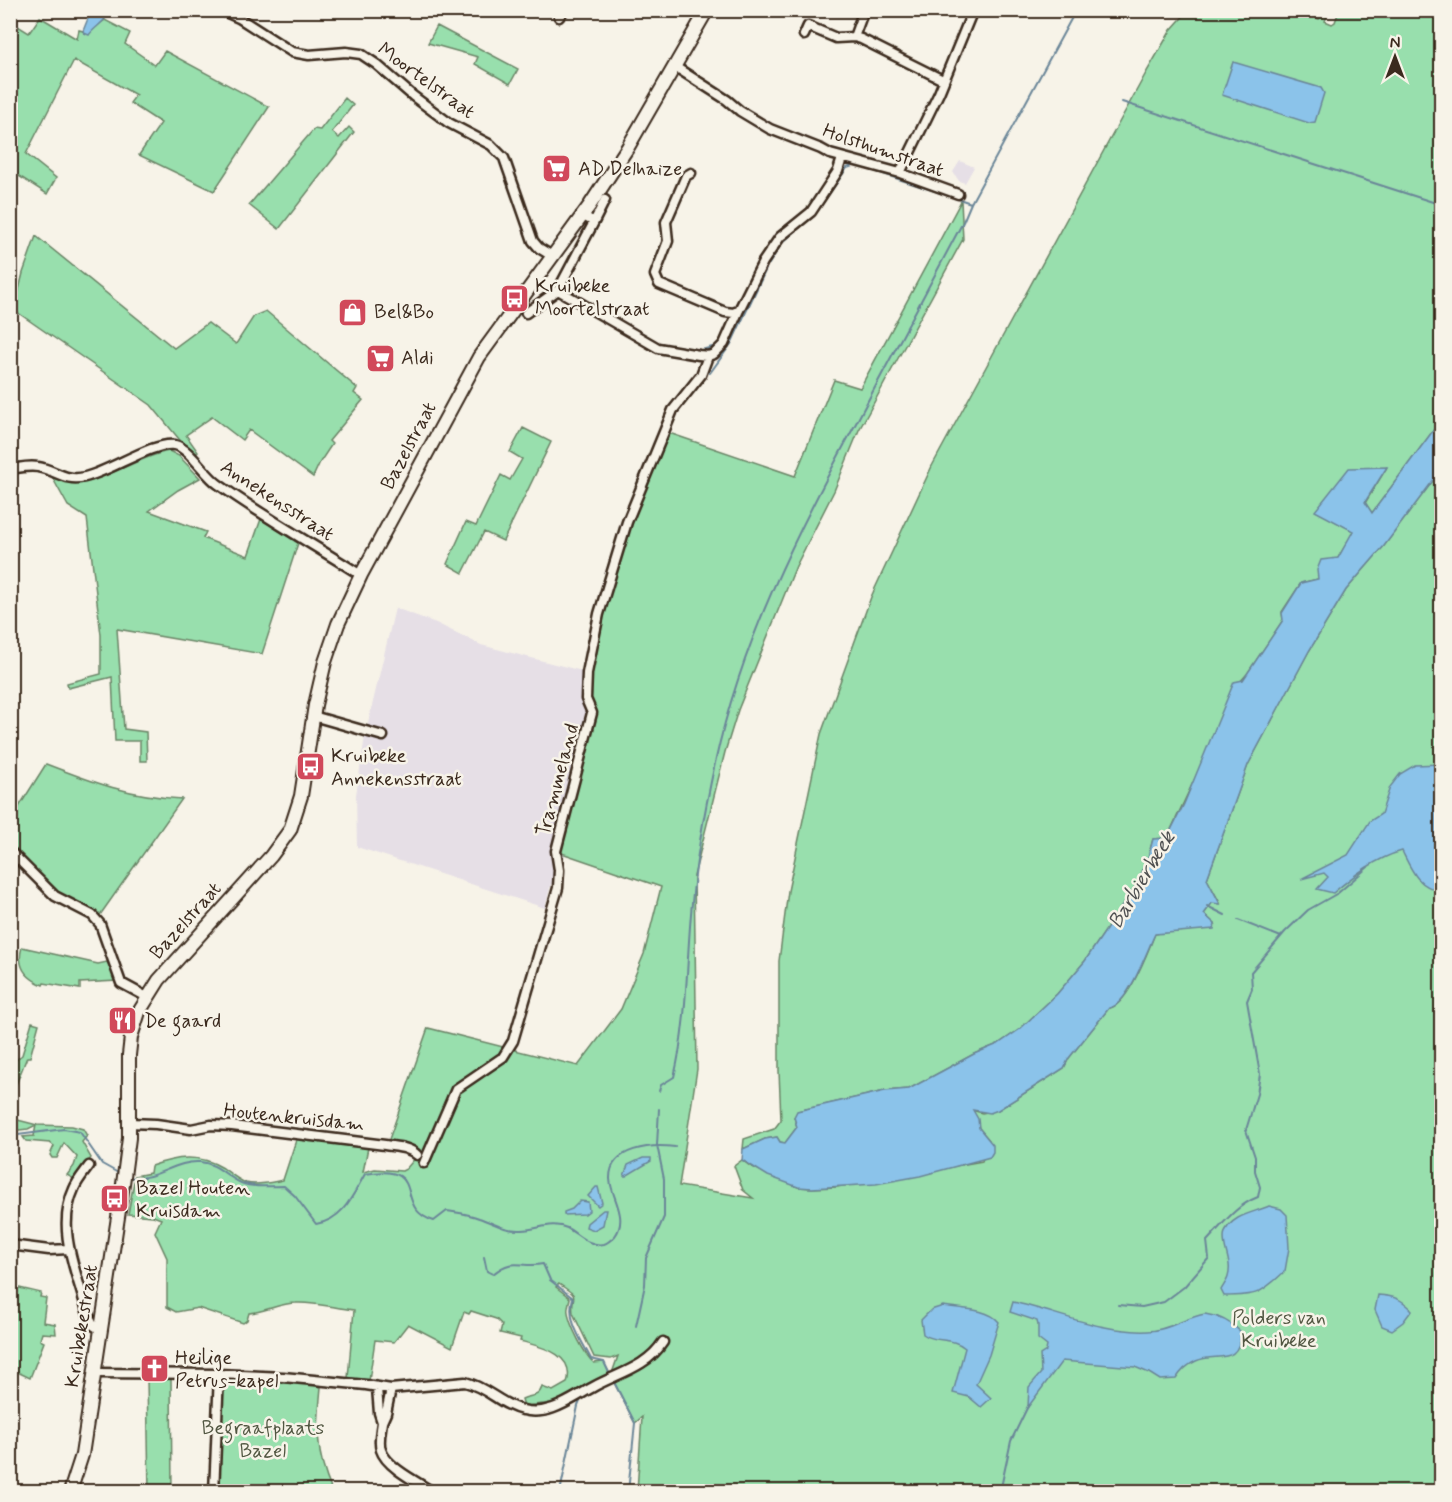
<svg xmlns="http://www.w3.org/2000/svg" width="1452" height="1502" font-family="Mynerve,sans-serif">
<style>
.built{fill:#e6dfe6}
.green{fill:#98dfad;stroke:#6a8466;stroke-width:1.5;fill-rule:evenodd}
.water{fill:#8bc3ea;stroke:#6b8698;stroke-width:1.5}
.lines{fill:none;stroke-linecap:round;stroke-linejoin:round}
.stream{stroke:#6b8698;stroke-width:2}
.street-casing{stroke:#3b2a1e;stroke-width:13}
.secondary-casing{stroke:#3b2a1e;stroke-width:16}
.street{stroke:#f7f3e8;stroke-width:8}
.secondary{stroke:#f7f3e8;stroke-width:12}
.labels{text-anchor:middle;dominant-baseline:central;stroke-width:5;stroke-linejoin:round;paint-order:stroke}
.street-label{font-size:20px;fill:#3b2a1e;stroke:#f7f3e8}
.poi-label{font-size:20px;fill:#3b2a1e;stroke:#f7f3e8;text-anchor:start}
.park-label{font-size:20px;fill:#525742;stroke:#f7f3e8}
.water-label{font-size:21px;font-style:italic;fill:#4f5051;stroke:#f7f3e8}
</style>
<rect width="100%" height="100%" fill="#f7f3e8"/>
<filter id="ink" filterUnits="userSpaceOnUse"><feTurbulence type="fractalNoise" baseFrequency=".0167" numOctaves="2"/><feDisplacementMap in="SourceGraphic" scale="12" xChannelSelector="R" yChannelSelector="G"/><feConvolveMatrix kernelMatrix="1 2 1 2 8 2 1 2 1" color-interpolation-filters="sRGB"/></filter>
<g filter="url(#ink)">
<!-- built -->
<path class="built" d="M960,161L974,167L965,183L959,181L953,172Z
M395,608L436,623L481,645L586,672L591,714L553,850L565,854L557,885L551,884L545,908L357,847L356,795L365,736Z"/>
<!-- green -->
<path class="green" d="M1188,11H1298L1299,13H1307L1319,19L1324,11H1329L1325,21L1332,24L1335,22L1339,11H1441V420L1372,513L1365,503L1387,467L1316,511L1354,531L1338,558L1318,579L1301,583L1282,612L1283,620L1247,674L1240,682L1167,838L1153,839L1147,861L1137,884L1085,961L1057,994L1020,1029L998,1044L974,1054L909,1089L885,1091L798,1111L794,1117L797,1127L785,1143L780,1142L777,1137L765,1139L743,1149L744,1139L774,1129L781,1120L779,1071V961L788,891L821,734L871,597L932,466L1146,73L1171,30Z
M40,17L77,39L79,30L83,31L84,33L105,20L130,33L125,44L155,65L165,51L269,107L214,191L139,155L161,123L130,103L136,95L74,60L26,154L56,178L47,194L11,171L10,21L29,33Z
M437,26L518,69L510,84L475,64L478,57L428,43Z
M345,98L353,105L332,132L339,138L349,127L354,132L279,229L249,205L314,129L320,130Z
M961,201L963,239L859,430L834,491L796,566L738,710L725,752L694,876L697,1069L679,1186L753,1198L743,1190L734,1166L742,1160L750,1166L798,1187L812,1188L837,1187L982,1161L989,1140L979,1128L972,1110L982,1113L998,1110L1064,1068L1069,1058L1109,1008C1128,1006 1148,950 1155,934L1215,924L1204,914L1212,903H1220L1207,879L1248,765L1309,651L1346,590L1384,546L1441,470V1491H637L642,1417L635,1423L611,1377L552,1403L524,1406L522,1399C531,1394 538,1399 542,1387L553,1391L567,1383C576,1354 542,1347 520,1341L521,1338L500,1333L502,1325L496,1319L471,1311L469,1314L464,1312L452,1347L408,1324L394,1342L375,1340L369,1381L348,1378L354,1310C335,1308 315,1302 296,1303C280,1303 265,1312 249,1313L247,1320L243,1323L198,1308L176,1312L167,1307V1258L155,1232L161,1219L153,1216L128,1214L135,1176L150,1173L151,1166C176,1157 199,1153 223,1168C230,1173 238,1180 246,1183C258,1186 272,1182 283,1180L298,1134L369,1143L363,1172L375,1169L402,1171L406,1169L417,1156L387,1145L428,1028L578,1066L621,1009L644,954L661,887L553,850L590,714L584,700L619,537L666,432L795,476L834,380L860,388ZM559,1284C583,1300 570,1292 573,1313L594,1357L611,1359L618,1356L611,1376L604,1362L594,1363C585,1356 569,1324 568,1312C567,1308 569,1303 570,1298L556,1287Z
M36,236L174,348L208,323L236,344L254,316L266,311L357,388L354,393L363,400L329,441L332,444L320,462L313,477L249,430L242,440L212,417L186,435L198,452L193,456L151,405L14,310L23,273Z
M523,428L551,442L503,541L484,532L463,573L447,564L466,522L476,526L501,475L510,480L522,459L510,452Z
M169,451L179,456L200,478L178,490L149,511L206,532L203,538L248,556L261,519L298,543L262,654L117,629L124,729L146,732L147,761H140V741H115L112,677L68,688L67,683L101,674V635L87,518L68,506L52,477C60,479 71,484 79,483C111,478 138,457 169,451Z
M46,764C95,783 129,796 182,799L100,915L66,900L49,888L11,846L10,821Z
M22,947L98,964L107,962L117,981L80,983V989L44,983L43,985C26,978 16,967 22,947Z
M32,1022L39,1024L30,1057H27L11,1097C10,1081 7,1065 22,1055Z
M10,1118L37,1125L72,1126L83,1129L87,1136L82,1142L91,1158L74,1179L67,1175L74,1166L77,1157L64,1143L57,1158H52L50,1155L54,1146L50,1143L26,1141L23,1137L34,1136L36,1125L28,1129L11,1131Z
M11,1286L41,1293L40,1297L46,1298L43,1322L55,1324L56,1334L42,1333L40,1340L44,1342L30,1378L11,1369Z
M171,1377L172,1491H149L147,1378Z
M223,1379L309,1384L321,1387C317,1429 315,1452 332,1491L218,1492Z"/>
<!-- water -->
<path class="water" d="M91,11H108C107,22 95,26 89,35L84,33L83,31Z
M1233,62L1321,88L1324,93L1315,122L1309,123L1222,95Z
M1441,420V470L1384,546L1346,590L1309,651L1248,765L1207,879L1220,904L1212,903L1204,914L1215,924L1214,929L1155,934C1147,950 1128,1006 1109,1008L1069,1058L1064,1068L998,1110L990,1113L973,1110L978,1119L979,1128L993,1145V1152L990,1157L920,1176L876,1184L812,1188L798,1187L768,1176L742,1160L743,1149L765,1139L777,1137L780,1142L785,1143L797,1127L794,1117L797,1111L885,1091L909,1089L974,1054L998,1044L1020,1029L1057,994L1085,961L1137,884L1147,861L1153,839L1167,838L1184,804L1234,682L1243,680L1283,620L1282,613L1301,583L1318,579L1317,570L1321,560L1338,558L1353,531L1315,511L1349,468L1387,467L1365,502L1372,513Z
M1441,764V891C1418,887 1412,871 1402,851C1376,858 1353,876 1333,893L1317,889L1328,877L1324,873L1301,879L1348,855L1370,821L1381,814L1390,787L1400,774L1415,765Z
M643,1158H651V1161L626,1176H624L628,1165Z
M596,1187H598L602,1203L598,1206L588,1196Z
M580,1201L588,1202L589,1211L585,1214L564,1215V1212L572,1209Z
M1269,1206L1281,1209L1287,1215L1289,1248L1285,1271C1261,1294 1257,1296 1224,1296L1221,1290C1223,1286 1227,1281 1228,1277C1235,1255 1209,1235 1238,1218C1247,1213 1260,1210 1269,1206Z
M603,1210H606L603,1225L594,1230L586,1227L587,1223Z
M1378,1295C1393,1296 1401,1298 1412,1310L1403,1322L1392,1330L1382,1326L1375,1310Z
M1013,1302C1057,1312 1102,1333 1148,1331C1167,1331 1186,1317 1205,1314C1219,1316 1231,1322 1241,1332C1239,1367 1217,1352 1196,1361C1187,1365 1181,1371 1176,1379L1160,1380L1149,1373L1135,1367L1062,1361L1028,1407L1029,1387L1041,1373L1040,1355L1046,1351L1047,1346L1038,1339V1325L1037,1321L1010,1312Z
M943,1306C959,1309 988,1308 999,1322L989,1355L976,1384L991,1398L981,1407L969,1397L953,1393L965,1348C953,1337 935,1343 923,1334L921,1320L931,1310Z"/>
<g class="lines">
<!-- stream -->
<path class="stream" d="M1122,102L1442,205
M823,203L847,168L856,165L971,203
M769,264L782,243L814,215L819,209
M698,351L716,346L723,337
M710,373L731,344L766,269
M1207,906L1225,915
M1238,920L1281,937
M659,1091L661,1085L674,1077C688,1020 686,961 692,903C696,857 705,809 715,763C741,643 797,532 855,425C891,357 927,290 963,222L971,203L1076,10
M10,1136L64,1129L80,1132L102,1164L120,1174
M128,1177C152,1183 175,1160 200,1162C217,1163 227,1177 241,1183C254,1188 270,1186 284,1186L295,1196L316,1224C343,1220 353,1195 365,1174C431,1163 391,1208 434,1221L447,1211C458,1213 469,1214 479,1218C494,1223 504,1231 522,1230C538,1230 551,1221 567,1228C578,1234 589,1247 604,1244C608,1243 612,1239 615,1236C629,1217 611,1197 610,1179C609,1147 653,1144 675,1147
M484,1257L487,1271L493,1274C515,1256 520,1269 543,1264L550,1280L573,1298C566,1320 581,1339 591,1359L604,1362L610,1375
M1118,1305L1142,1307L1164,1302L1184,1287L1209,1258L1207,1241C1224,1223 1235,1206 1258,1197L1260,1187L1255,1171V1157L1246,1130L1257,1094L1260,1074L1247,1001L1252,989L1251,972L1285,932L1308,910L1338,893L1368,867
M636,1326L645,1285L646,1258L664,1217V1179L657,1145L659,1109
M613,1380L635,1423L628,1492
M547,1492L553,1491
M560,1492L578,1406L581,1399
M1000,1492L1011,1441L1028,1406"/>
<defs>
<path id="street" d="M221,10L239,18L292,52L309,55L346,52L361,54L376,64L413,96L449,123L491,145L504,158L533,241L539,248L552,256
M559,17L564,10
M804,35L808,26L836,38L854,37L861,39L943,80
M854,37L864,10
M674,66L727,100L740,111L770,129L821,149L830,154L900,173L958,194
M691,173L686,176L666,222L668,241L655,275L659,284L725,312L734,313L739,310
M900,173L939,93L973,10
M594,222L605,200
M558,290L658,348L699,355L708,356L714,354L724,344L739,310L763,262L780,237L811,212L838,171L842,158
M526,313L558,290L594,222L582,215
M10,469C19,468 29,465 38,467C56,470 65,482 85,477C109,472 154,441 175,445C189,448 205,475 218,484C264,517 314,545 361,575
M313,716L383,736
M10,851L55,896L92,915L100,924L121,983L147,997
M129,1123L156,1124L191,1129L211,1125L232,1126L385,1145C397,1147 409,1147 417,1155
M424,1163L456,1089L503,1057L513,1041L558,888L559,870L556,851L592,713L586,699L587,673L599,614L627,522L673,410L701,375L708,356
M89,1166C84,1173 77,1181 74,1189C55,1230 78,1275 88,1315L93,1325L101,1330
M10,1245L49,1250L69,1249
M94,1373L219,1374L283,1377L366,1385L391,1389L465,1382C487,1387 502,1406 523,1410C550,1417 572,1398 595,1386C619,1373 647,1367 663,1342
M377,1388L379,1413L382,1422L386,1413L391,1389
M382,1422C381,1431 378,1441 381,1450C386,1467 419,1483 433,1492
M214,1492L219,1374"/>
<path id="secondary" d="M70,1492L82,1455L123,1184L129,1138V1055L131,1037L139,1012L159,980L271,856L290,830L301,796L315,705L325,662L338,624L361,575L479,357L590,205L628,147L707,10"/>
</defs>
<!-- street casing -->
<use href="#street" class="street-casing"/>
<!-- secondary casing -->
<use href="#secondary" class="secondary-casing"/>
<!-- street -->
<use href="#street" class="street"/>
<!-- secondary -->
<use href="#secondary" class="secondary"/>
</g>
</g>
<!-- icons -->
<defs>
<symbol id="supermarket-square" viewBox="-11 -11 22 22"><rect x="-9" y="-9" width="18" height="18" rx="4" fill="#d1495b" stroke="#f7f3e8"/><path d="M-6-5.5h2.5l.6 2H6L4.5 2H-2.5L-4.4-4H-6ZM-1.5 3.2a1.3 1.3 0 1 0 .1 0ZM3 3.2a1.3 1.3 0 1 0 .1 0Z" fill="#fff"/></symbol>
<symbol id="bus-square" viewBox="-11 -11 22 22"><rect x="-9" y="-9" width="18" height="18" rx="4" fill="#d1495b" stroke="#f7f3e8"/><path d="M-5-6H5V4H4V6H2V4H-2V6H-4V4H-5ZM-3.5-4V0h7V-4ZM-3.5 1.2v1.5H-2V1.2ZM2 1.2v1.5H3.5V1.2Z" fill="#fff"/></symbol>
<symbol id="shop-square" viewBox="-11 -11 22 22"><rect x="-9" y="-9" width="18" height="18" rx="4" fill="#d1495b" stroke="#f7f3e8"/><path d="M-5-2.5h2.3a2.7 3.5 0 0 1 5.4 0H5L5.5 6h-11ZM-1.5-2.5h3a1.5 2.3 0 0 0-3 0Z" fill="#fff"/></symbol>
<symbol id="restaurant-square" viewBox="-11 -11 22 22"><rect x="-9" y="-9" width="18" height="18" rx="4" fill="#d1495b" stroke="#f7f3e8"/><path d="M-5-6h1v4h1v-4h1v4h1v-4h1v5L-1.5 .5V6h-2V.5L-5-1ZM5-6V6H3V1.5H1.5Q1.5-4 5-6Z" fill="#fff"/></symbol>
<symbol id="church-square" viewBox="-11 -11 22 22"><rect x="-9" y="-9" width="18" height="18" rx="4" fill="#d1495b" stroke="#f7f3e8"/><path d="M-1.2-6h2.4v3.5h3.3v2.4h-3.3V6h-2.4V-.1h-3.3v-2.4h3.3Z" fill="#fff"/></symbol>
</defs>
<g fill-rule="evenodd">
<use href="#supermarket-square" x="540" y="152" width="33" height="33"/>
<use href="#bus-square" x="498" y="282" width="33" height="33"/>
<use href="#shop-square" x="336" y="296" width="33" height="33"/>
<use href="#supermarket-square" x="364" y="342" width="33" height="33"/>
<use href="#bus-square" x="294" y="750" width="33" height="33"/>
<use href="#restaurant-square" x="106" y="1004" width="33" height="33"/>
<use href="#bus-square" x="98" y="1182" width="33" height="33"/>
<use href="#church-square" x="138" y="1352" width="33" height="33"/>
</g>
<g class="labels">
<!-- street labels -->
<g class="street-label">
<text transform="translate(426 81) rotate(36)">Moortelstraat</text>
<text transform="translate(883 151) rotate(19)">Holsthumstraat</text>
<text transform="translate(409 446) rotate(-62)">Bazelstraat</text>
<text transform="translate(277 501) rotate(33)">Annekensstraat</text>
<text transform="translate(558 780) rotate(-75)">Trammeland</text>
<text transform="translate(186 921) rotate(-48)">Bazelstraat</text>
<text transform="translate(294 1118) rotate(6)">Houtenkruisdam</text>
<text transform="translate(82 1326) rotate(-81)">Kruibekestraat</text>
</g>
<!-- poi labels -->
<g class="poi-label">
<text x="578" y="169">AD Delhaize</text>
<text x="535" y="286">Kruibeke<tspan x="535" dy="23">Moortelstraat</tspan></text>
<text x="374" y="312">Bel&amp;Bo</text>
<text x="401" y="358">Aldi</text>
<text x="331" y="756">Kruibeke<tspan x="331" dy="23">Annekensstraat</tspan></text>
<text x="144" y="1021">De gaard</text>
<text x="136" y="1188">Bazel Houten<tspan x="136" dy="23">Kruisdam</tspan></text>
<text x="175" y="1358">Heilige<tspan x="175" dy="23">Petrus-kapel</tspan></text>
</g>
<!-- park labels -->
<g class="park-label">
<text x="1279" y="1318">Polders van<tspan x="1279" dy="23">Kruibeke</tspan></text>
<text x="263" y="1428">Begraafplaats<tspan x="263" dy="23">Bazel</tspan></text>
</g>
<!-- water labels -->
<g class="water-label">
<text transform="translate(1142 880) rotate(-59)">Barbierbeek</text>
</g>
</g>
<!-- margin -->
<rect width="1452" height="1502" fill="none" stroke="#f7f3e8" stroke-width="36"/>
<rect x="18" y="18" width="1416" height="1466" fill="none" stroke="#3b2a1e" stroke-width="2" filter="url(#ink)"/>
<!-- north arrow -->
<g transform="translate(1395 57)" stroke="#f7f3e8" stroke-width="4.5" paint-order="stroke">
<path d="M0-4.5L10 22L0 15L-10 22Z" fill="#3b2a1e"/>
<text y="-9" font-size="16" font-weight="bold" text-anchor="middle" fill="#3b2a1e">N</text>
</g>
</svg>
